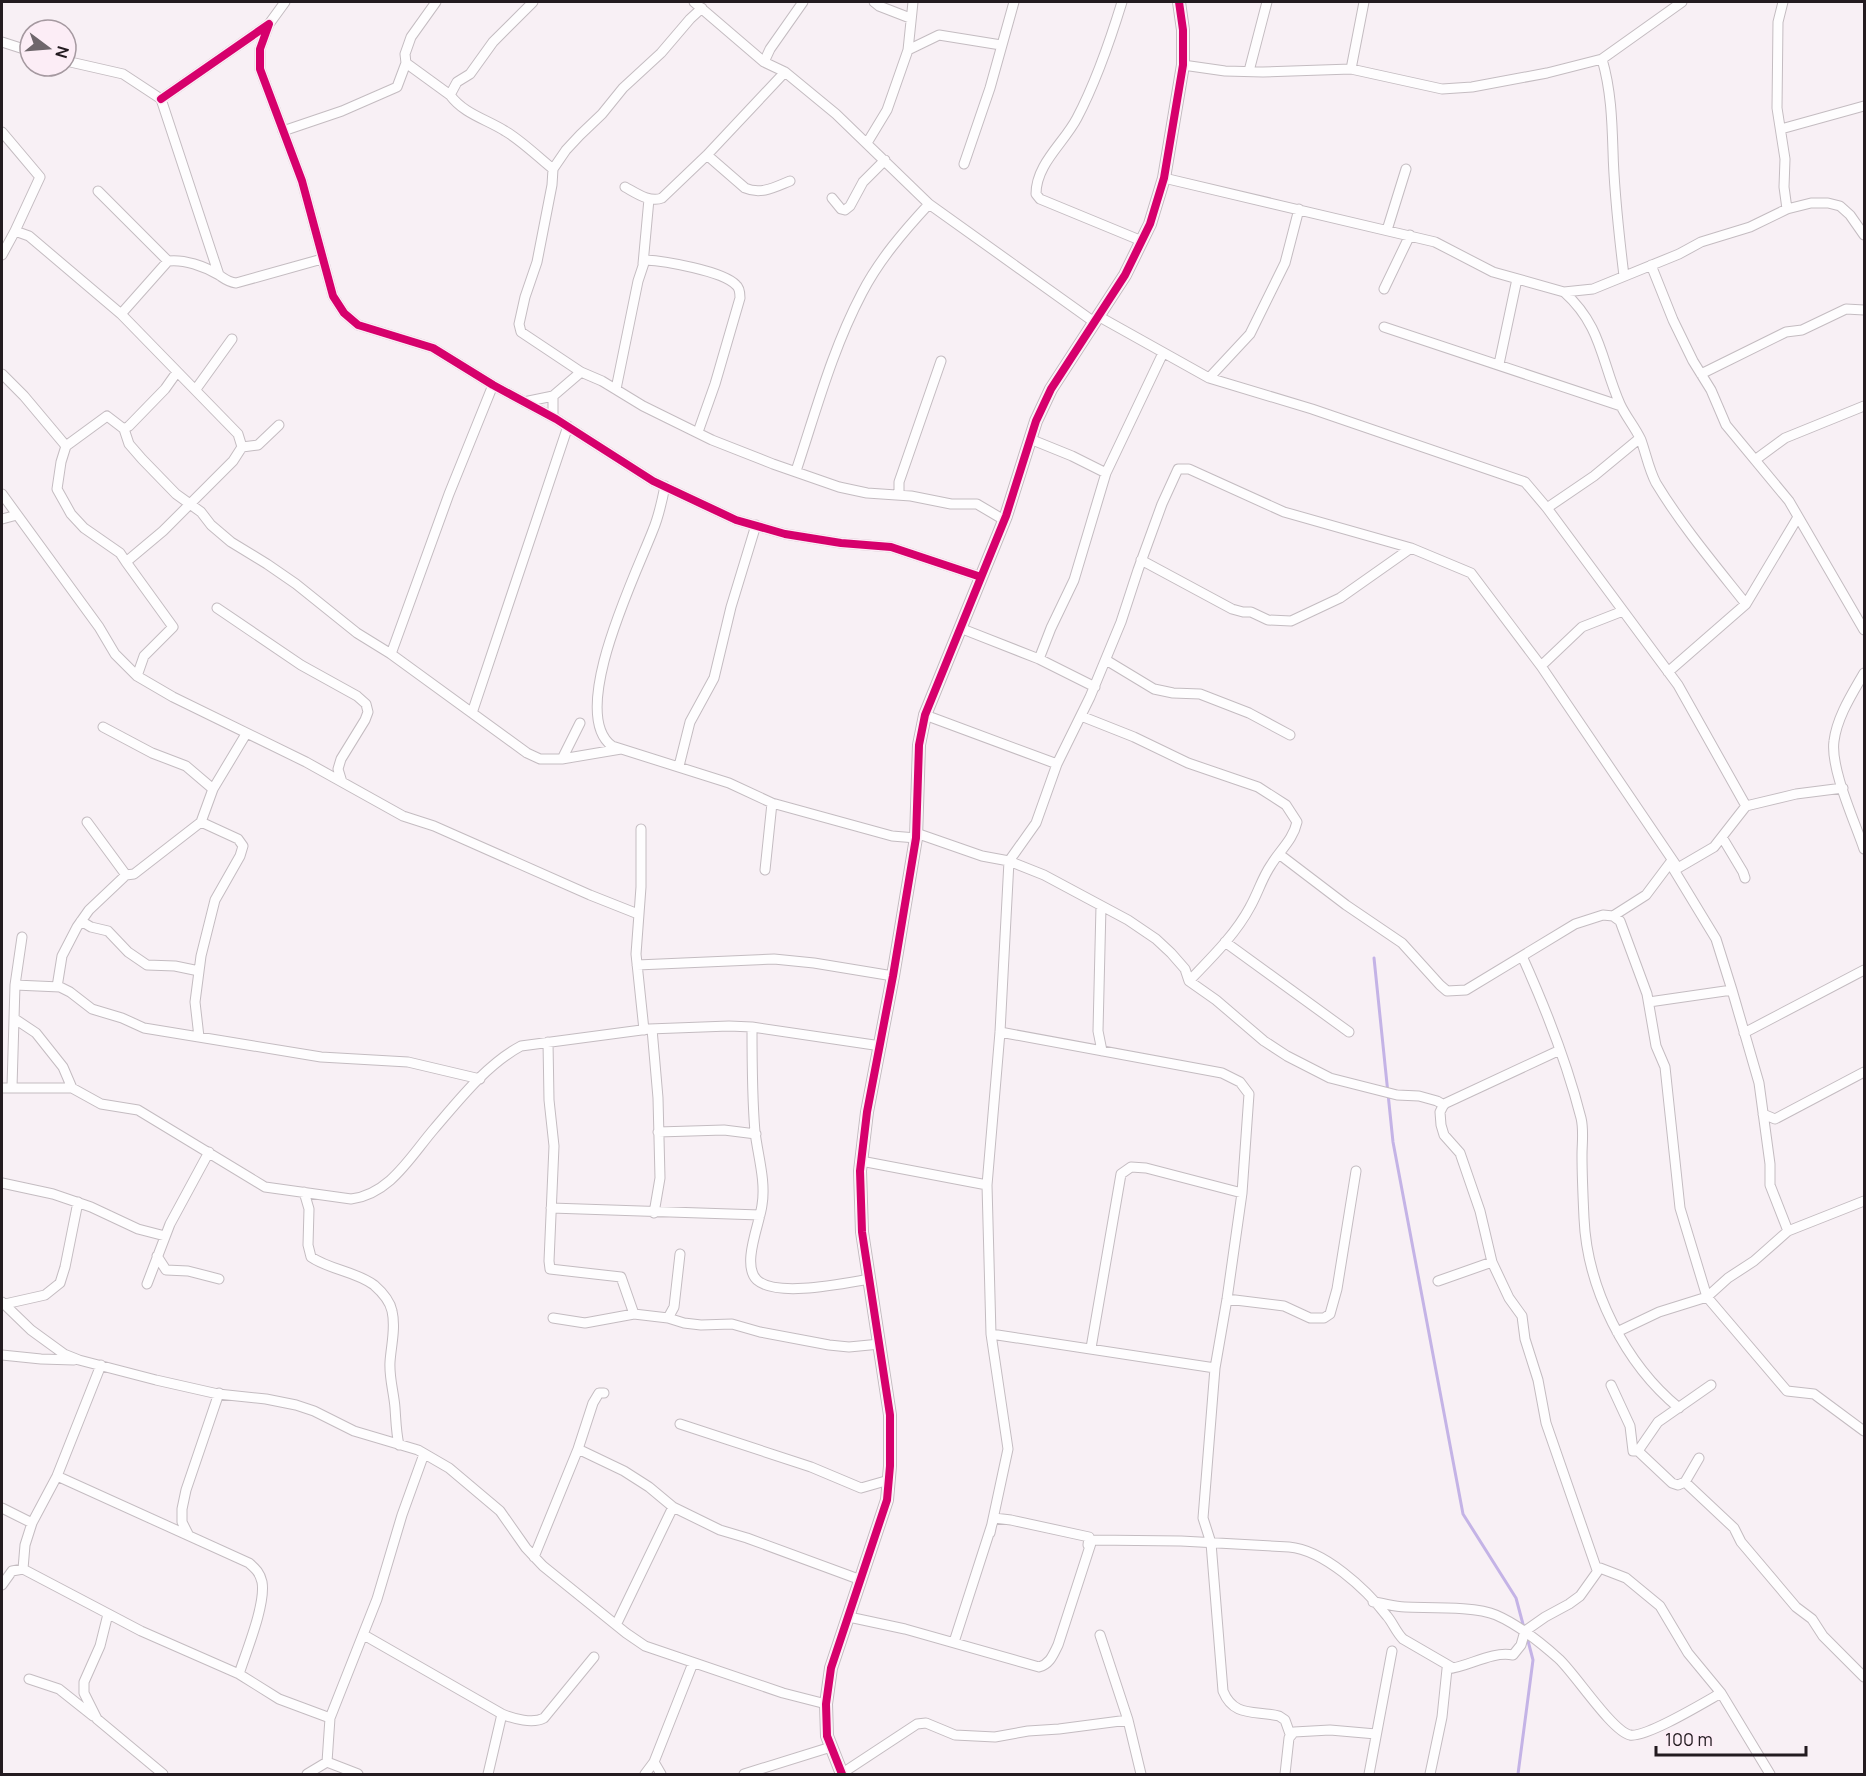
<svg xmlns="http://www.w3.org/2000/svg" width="1866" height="1776" font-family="Manrope,sans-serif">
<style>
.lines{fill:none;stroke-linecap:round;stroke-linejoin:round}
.stream{stroke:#c4b3e6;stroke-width:3}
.minor-casing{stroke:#c4bcc1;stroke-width:11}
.tertiary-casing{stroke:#c4bcc1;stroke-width:14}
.minor{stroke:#fefdfe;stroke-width:9}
.tertiary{stroke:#fefdfe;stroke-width:12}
.cycleway-casing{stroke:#fcedf6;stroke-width:11}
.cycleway{stroke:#d6006c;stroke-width:8}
</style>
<rect width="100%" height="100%" fill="#f8f0f5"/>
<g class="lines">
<!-- stream -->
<path class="stream" d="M1374,958L1393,1142L1463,1514L1516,1598L1524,1628
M1518,1774L1533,1660L1527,1637"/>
<defs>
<path id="minor" d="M533,2L493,42L470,74L457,82L450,95C464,114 486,119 505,131C521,140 538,157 553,169
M694,2L764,62L785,72L836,114L929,204L1094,322
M874,2L879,6L910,18
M1122,2C1110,41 1096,82 1077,118C1064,143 1036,164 1036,194L1040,199L1142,241
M1783,2L1778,22L1777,108L1785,159L1784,187L1787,209
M702,8L690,19L661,53L623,88L602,114L580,135L566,150L553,169L552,185L537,262L525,297L519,324L521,332L581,372L602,381L643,406L712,440L773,464L839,487L867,493L911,496L951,504H977L1004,520
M269,24L285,2
M2,42L30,51
M908,50L939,35L1001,45
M1602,59L1682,2
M66,61L123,74L161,99L219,275
M764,62L770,49L803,2
M406,63L450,95
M1183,65L1225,71L1263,72L1351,69L1442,89L1472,87L1547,73L1602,59C1611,90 1612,120 1613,151C1614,193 1619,235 1624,276
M1351,69L1364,2
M1249,71L1267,2
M161,99L269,24L260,49V69L302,181L333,296L344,313L358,325L433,348L493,385L556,419L653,481L736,520L785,534L841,543L891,547L981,577
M1781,129L1864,106
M283,131L342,111L397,87L406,63L405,54L411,37L436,2
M2,132L40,177L15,231
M867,143L887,110L908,50L913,2
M707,155L745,188C761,195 775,187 790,181
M964,164L990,88L1014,2
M1164,178L1435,242L1493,272L1564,292L1593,289L1679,254L1701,242L1750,227L1787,209L1811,203H1828L1840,206L1850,215L1864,235
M625,187C636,193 650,203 662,198L707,155L785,72
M98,191L168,261
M832,198L841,209L845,210L850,206L863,182L885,160
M1387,230L1406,169
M2,255L15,231L29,236L121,314L238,434L242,447L233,461L163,531L126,562L173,627L144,656L137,676
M643,264L649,199
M1651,265L1673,320L1693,361L1711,390L1726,425L1789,501L1864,630
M1384,289L1410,235
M1564,292C1602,326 1601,361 1620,404C1626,417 1635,427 1641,440C1646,454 1649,470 1656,483C1682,526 1715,565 1746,604
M121,314L168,261C184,259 204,266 219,275C225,279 228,282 236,283L322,259
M1098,316L1209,378L1312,409L1525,482L1547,508L1678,685L1746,806
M1384,327L1621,406
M1499,364L1517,279
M177,372L165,389L129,426L124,429L129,444L142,459L176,494L201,512L211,525L231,542L267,564L296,584L357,633L391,654L527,753L540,759H562L621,749
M2,374L24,396L66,446
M1701,374L1786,332L1802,330L1846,309L1864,310
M1209,378L1250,334L1285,263L1299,209
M196,389L232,339
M616,389L638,281L645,260C665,261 723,271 736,285C740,288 740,294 740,298L715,384L698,432
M553,396V417
M524,402L553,396L581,372
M124,429L107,416L66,446L61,462L57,489L71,514L84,528L120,553L126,562
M1030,439L1072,456L1106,473
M242,447L258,445L279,425
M1755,460L1785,438L1864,406
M796,471C816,411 832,350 862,293C879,260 904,231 929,204
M665,486C662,501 659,516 653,530C637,572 567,713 612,746L729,783L772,803L892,836L916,838
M2,494L99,627L115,654L137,676L173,697L306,762L403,816L434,826L590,895L638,914
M899,495V482L941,361
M1547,508L1594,476L1640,438
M2,519L17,515
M1141,560L1232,609L1243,612H1251L1268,620L1291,621L1340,598L1411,548
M217,608L301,665L357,696L366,704L368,712L365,720L341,759L338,769L342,782
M960,628L1039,659L1095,687
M391,654L449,494L493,385
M1039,659L1051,628L1074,580L1106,473L1163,353
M1106,660L1154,689L1173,693L1200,694L1249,713L1290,735
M1541,666L1582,627L1623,611
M1668,672L1746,604L1798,517
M1864,673C1852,694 1837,717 1834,741C1830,768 1855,822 1864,849
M472,713L568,426
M925,715L1057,764
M1081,716L1134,737L1188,763L1258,787L1286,805L1297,822C1293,840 1280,850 1271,865C1262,878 1258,893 1250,907C1235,935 1211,958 1189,981
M103,727L152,753L186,766L213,789
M562,759L580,723
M679,766L690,722L714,678L731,607L756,525
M87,822L126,875
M641,829V887L636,954L644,1030
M916,833L982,856L1009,861L1044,875L1128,920L1156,939L1171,953L1185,969L1189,981L1216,1000L1264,1041L1287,1056L1330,1078L1397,1095L1419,1096L1437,1101L1444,1105
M1722,837L1743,872L1745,878
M1279,854L1346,905L1402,943L1440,985L1447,991L1466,990L1575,924L1603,915L1613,916L1620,921L1647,994L1656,1046L1665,1067L1680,1208L1707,1297L1787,1391L1814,1394L1864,1431
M1671,865L1716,939L1732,990L1759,1083L1770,1164V1185L1788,1231
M765,870L772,803
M1101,906L1098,1031L1102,1051
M1613,916L1646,895L1670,863L1678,868L1714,847L1746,806L1796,794L1843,788
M81,921L91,927L108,931L128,952L147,965L175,966L199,971
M1225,942L1349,1032
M1522,956C1546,1009 1567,1063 1581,1118C1584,1130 1582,1143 1582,1155C1582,1176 1583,1197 1584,1218C1587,1288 1625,1364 1679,1408
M637,965L774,959L814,963L893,976
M15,985L60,987L70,992L92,1009L122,1018L144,1028L321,1057L408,1062L480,1079
M57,987L62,956L77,927L89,910L126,875L134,874L201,822L213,789L246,734
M1649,1002L1732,990
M15,1019L36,1033L63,1067L72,1088
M752,1027C752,1062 752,1097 755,1132C758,1156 766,1182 762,1205C760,1223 741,1265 757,1280C777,1298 845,1283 870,1279
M652,1029L658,1098L660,1178L654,1213
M1000,1032L1222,1073L1240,1082L1249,1094L1242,1193L1227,1299L1215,1368L1203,1518L1211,1543L1223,1691C1234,1718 1255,1710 1279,1716L1285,1720L1290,1734
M1744,1033L1864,970
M199,1037L195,1002L201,956L215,900L240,856L243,846L238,839L201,822
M548,1042L549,1100L554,1146L549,1261L550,1269L621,1277L634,1314
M1560,1050L1444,1104L1440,1112L1441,1125L1444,1135L1460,1153L1480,1211L1492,1262L1509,1298L1522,1316L1525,1339L1538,1380L1546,1423L1597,1570
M12,1087L15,985L22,937
M2,1088H72L101,1104L138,1110L265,1187L351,1199C390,1194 410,1157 434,1129C459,1100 487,1064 521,1046L649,1029L729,1026L752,1027L881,1046
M1763,1114L1775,1119L1864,1072
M658,1132L724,1130L756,1134
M861,1161L987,1185
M2,1183L53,1194L91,1207L138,1229L165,1236
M304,1192L309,1209L308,1245L311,1257C330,1270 355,1271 374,1285C382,1292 390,1301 392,1311C396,1328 391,1346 390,1362C389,1378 394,1393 395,1408C396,1421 396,1432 399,1445
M551,1208L760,1215
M157,1256L166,1270L188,1271L219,1279
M1438,1281L1492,1262
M147,1284L170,1224L209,1152
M1227,1299L1284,1306L1310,1318H1324L1330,1314L1337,1289L1356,1171
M2,1302L31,1330L64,1354L79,1360L156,1380L218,1394L266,1399L296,1405L314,1411L354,1431L418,1450L449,1468L500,1511L526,1548L543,1566L626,1633L645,1646L783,1693L826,1704
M5,1304L45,1295L60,1283L65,1267L78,1202
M553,1318L585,1323L634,1314L668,1318L684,1323L701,1325L732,1324L760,1332L829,1345L849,1347L880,1344
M668,1318L674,1307L680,1254
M1617,1332L1659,1312L1707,1297L1728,1278L1754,1261L1788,1231L1864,1201
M991,1334L1215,1368
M1091,1348L1121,1174L1131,1167L1146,1168L1242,1193
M2,1355L41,1359L74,1360
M1611,1385L1630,1426L1633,1451H1638L1672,1483L1678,1485L1685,1482L1734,1528L1741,1542L1796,1607L1812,1619L1823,1636L1864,1677
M680,1424L811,1467L861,1488L889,1480
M578,1449L624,1471L649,1487L673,1507L720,1530L747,1538L861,1580
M1638,1451L1658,1422L1711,1385
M57,1476L249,1563C256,1569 260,1573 262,1582C266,1604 246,1652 239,1674
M1685,1482L1699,1458
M2,1508L32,1523
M990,1533L1008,1449L991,1334L987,1185L1000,1032L1009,861L1036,823L1057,764L1090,697L1121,622L1138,570L1162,504L1178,469H1189L1284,512L1411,548L1471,573L1541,666L1678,868
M188,1534L182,1522V1509L186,1490L219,1393
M534,1557L578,1449L593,1403L599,1393H604
M23,1569L25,1545L32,1523L57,1476L101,1365
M2,1585L12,1571L23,1569L141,1631L239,1674L279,1699L330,1718
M1373,1602C1384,1603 1394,1607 1405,1607C1428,1608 1476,1606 1496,1615C1519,1625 1540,1642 1559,1659C1576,1675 1612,1731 1630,1735C1646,1738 1705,1702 1721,1693
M108,1614L100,1646L84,1682V1693L97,1719L163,1774
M849,1617L905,1629L1039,1667C1050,1664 1053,1655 1058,1645L1092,1540L1181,1541L1289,1547C1324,1550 1366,1589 1387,1616C1393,1623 1396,1632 1403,1639L1453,1668
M616,1625L673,1507
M364,1635L502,1714C514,1719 533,1724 544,1718L594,1657
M1100,1635L1128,1720L1141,1774
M954,1642L994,1518L1011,1520L1089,1537L1088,1545
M29,1679L59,1689L93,1716
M327,1762L358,1774
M654,1762L661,1774
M307,1774L327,1762L330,1718L377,1599L402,1515L424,1454
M488,1774L502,1714
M645,1774L654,1762L693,1663
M744,1774L831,1747
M841,1774L917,1724L926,1723L955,1735L995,1737L1028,1731L1059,1729L1128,1720
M1285,1774L1289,1738L1294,1732L1330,1730L1376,1734
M1369,1774L1392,1651
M1430,1774L1442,1717L1447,1669C1469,1667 1490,1651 1513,1655L1521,1645L1525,1631L1545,1617L1569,1604L1580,1596L1600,1568L1626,1578L1660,1606L1688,1653L1721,1693L1770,1774"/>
<path id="tertiary" d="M842,1774L827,1736L826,1704L831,1668L887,1500L890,1466V1415L862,1232L860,1171L867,1112L893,976L916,838L919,745L925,715L1006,516L1036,421L1051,389L1125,275L1150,224L1164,178L1183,65V30L1179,2"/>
</defs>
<!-- minor casing -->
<use href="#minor" class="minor-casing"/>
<!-- tertiary casing -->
<use href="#tertiary" class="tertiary-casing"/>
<!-- minor -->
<use href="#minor" class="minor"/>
<!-- tertiary -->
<use href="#tertiary" class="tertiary"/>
<defs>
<path id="cycleway" d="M161,99L269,24L260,49V69L302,181L333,296L344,313L358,325L433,348L493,385L556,419L653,481L736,520L785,534L841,543L891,547L981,577
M842,1774L827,1736L826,1704L831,1668L887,1500L890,1466V1415L862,1232L860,1171L867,1112L893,976L916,838L919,745L925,715L1006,516L1036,421L1051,389L1125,275L1150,224L1164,178L1183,65V30L1179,2"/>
</defs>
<!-- cycleway casing -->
<use href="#cycleway" class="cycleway-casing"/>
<!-- cycleway -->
<use href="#cycleway" class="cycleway"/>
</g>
<!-- border -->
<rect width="1866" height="1776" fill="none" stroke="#231b20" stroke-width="6"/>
<!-- north arrow -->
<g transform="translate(48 48) rotate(106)"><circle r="28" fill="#fcedf6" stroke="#a599a0" stroke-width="1.5"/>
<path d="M0-4.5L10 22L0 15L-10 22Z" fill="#6e666b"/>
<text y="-9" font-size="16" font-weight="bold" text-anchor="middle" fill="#231b20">N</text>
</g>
<!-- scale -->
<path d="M1656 1746v9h150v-9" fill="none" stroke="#231b20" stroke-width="3"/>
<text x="1665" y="1746" font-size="18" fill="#231b20" stroke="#fcedf6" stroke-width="4.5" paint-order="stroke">100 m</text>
</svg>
